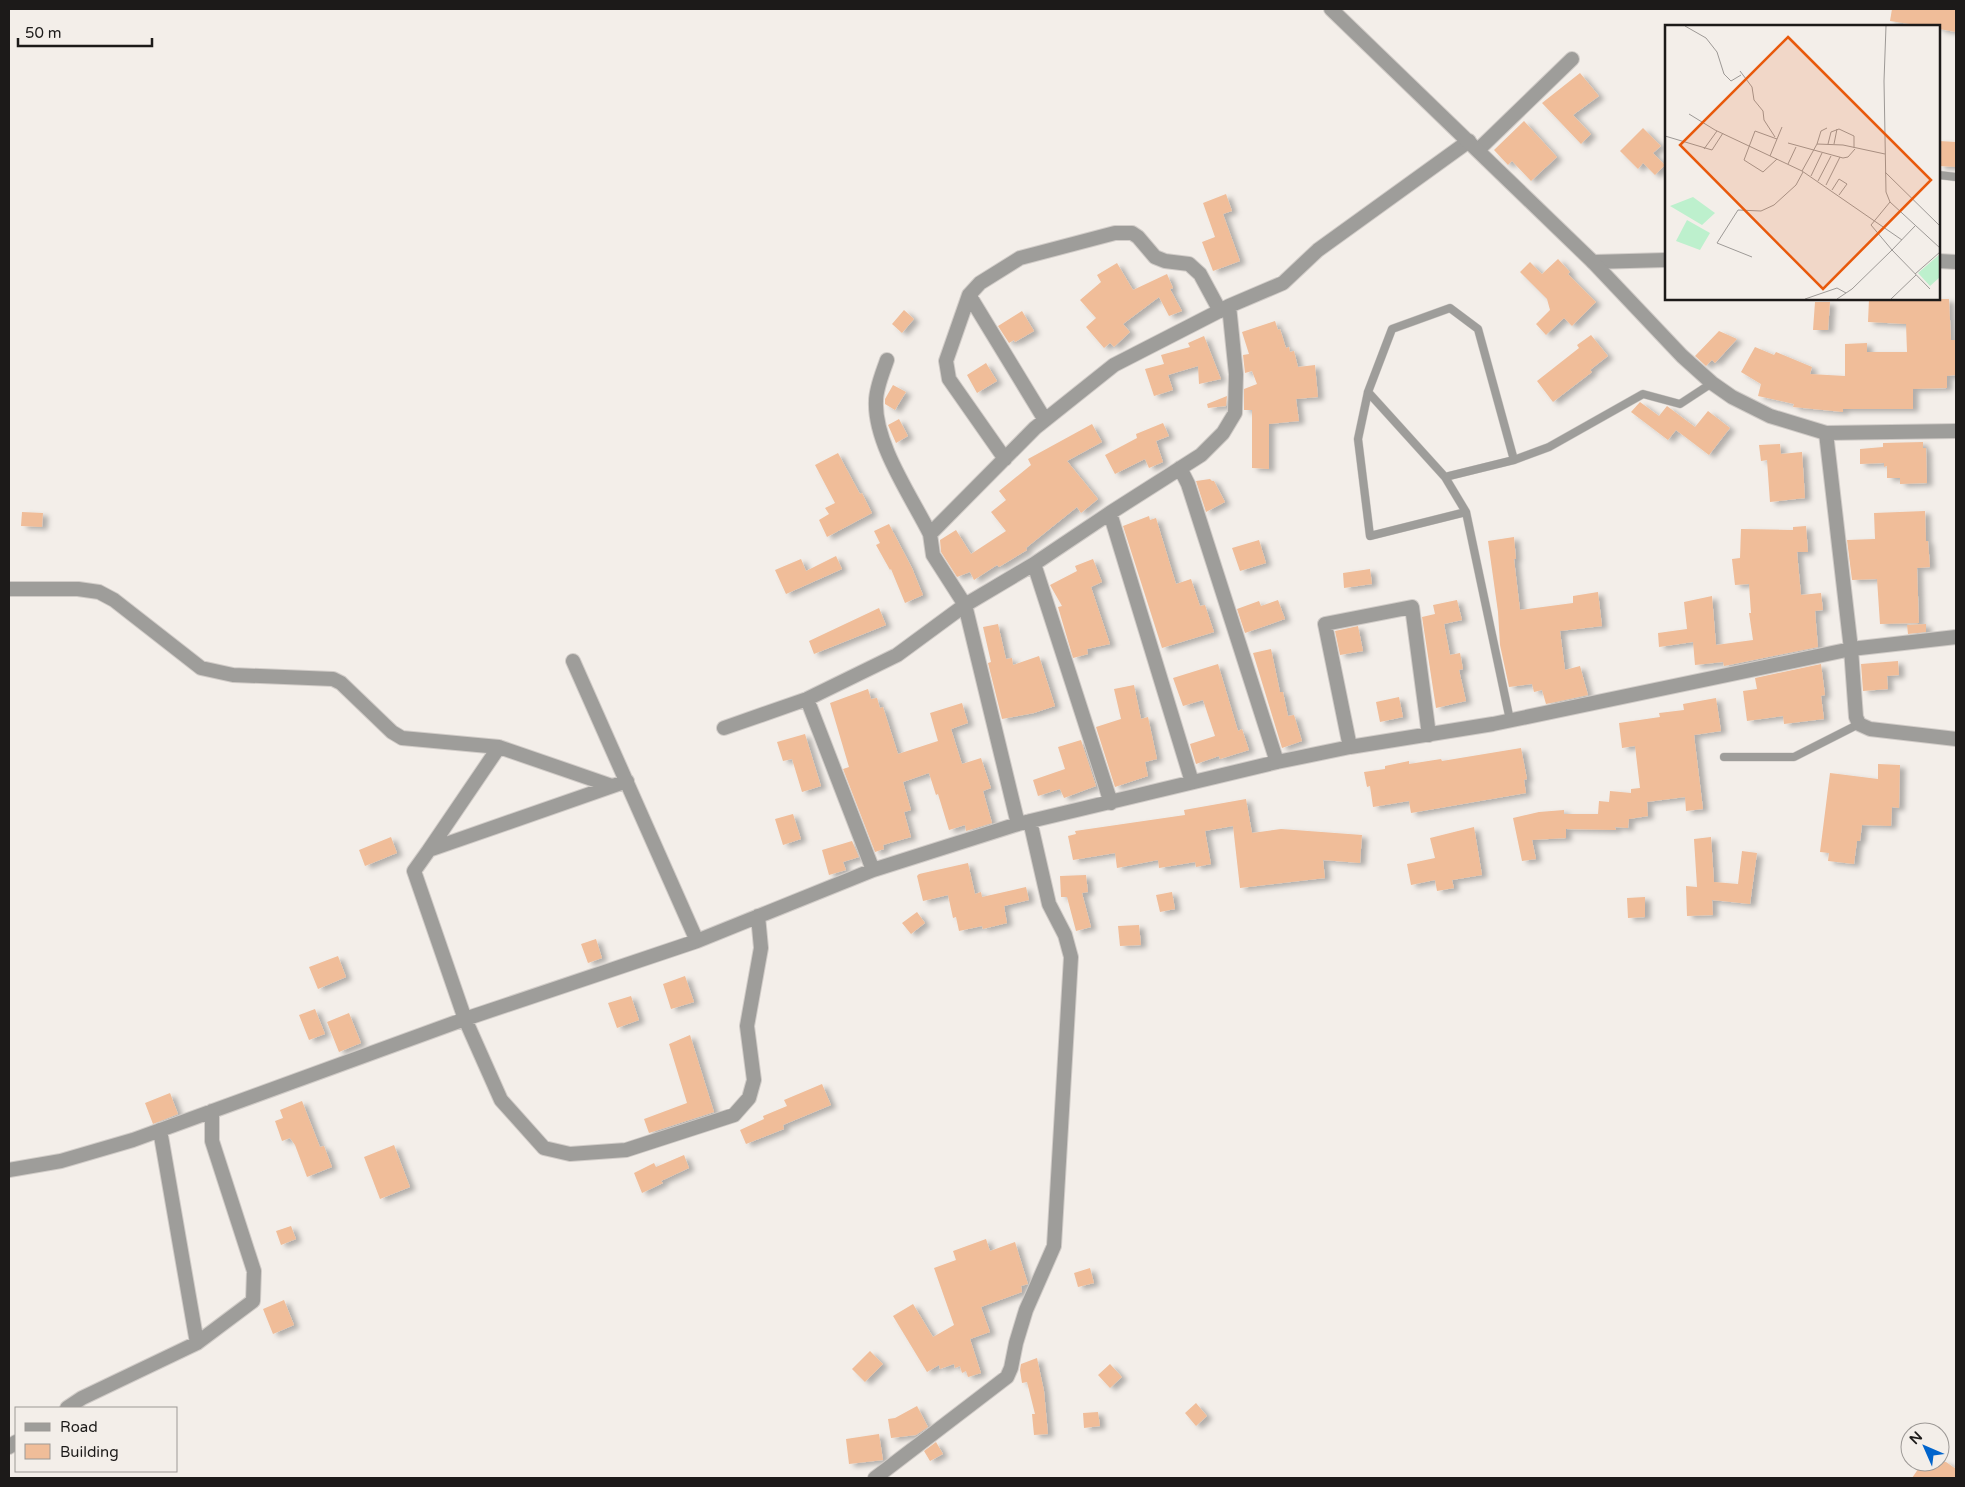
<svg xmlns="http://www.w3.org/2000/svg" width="1965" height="1487" font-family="'Varela Round',sans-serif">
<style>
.building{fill:#f0bd99;filter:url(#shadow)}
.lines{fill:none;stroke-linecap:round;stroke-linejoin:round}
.service-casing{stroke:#d1ccc8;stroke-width:9}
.minor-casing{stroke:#d1ccc8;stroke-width:16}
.tertiary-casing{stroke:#d1ccc8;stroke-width:16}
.service{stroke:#9e9d9a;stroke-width:8}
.minor{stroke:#9e9d9a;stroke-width:14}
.tertiary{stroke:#9e9d9a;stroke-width:14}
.inset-road{fill:none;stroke:#9d9996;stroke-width:1}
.view{fill:#e8590c;fill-opacity:0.15;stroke:#e8590c;stroke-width:2.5}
.inset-edge{fill:none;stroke:#1c1a19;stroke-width:2.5}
</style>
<defs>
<filter id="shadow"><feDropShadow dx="5.5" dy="3" stdDeviation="2.5" flood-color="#0004"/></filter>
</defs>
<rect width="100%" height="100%" fill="#f3eee9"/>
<!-- building -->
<path class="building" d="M1892,9H1956V32L1939,29V26H1923L1890,21Z
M1580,73L1599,96L1573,115L1591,134L1581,144L1542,103Z
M1524,121L1557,157L1531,181L1512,161L1508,165L1494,150Z
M1643,128L1661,146L1653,153L1665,165L1655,175L1643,163L1638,169L1620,151Z
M1939,141L1956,142V167L1939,166Z
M1226,194L1232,211L1223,214L1240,261L1213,271L1202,242L1215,237L1203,203Z
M1558,259L1570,272L1568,274L1596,302L1572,326L1564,318L1546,335L1536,324L1550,310L1547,299L1520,272L1530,262L1542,274Z
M1117,263L1133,290L1167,274L1173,288L1170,289L1182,311L1169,316L1159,297L1123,324L1130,332L1114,347L1110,343L1104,348L1086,327L1096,318L1080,300L1101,282L1097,275Z
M1869,299H1949L1951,340H1956V375L1947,376V388L1913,389V409H1843V412L1793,407L1794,404L1758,396L1761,384L1741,372L1755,347L1774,355L1776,352L1812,367L1810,374L1845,376V344L1867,343V352H1907L1906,324L1868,322Z
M1815,302H1830L1828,330H1813Z
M904,310L914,319L902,333L892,324Z
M1022,311L1034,331L1015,342L1014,340L1009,343L998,326Z
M1275,321L1278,330L1280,329L1286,348L1289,347L1290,352L1294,351L1298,367L1315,365L1318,397L1296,399L1299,421L1269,424V469L1252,468V410H1244V389L1257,384L1252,371L1245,373L1243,355L1249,354L1242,332Z
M1719,331L1737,339L1715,363L1712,360L1706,366L1695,356Z
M1591,335L1608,356L1590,370L1592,372L1553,402L1537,381L1579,348L1577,345Z
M1204,336L1221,379L1199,384L1198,366L1168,375L1173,390L1154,396L1145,369L1164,364L1161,355L1190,347L1188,343Z
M986,363L997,381L977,393L967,375Z
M893,385L906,392L895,410L885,404V399Z
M1227,396L1226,406L1208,408L1207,404Z
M1640,402L1659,416L1667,406L1695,427L1708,411L1730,428L1709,455L1676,430L1668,440L1631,412Z
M899,419L908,436L896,443L888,425Z
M1163,423L1169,436L1156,441L1163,462L1149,468L1145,459L1115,474L1105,455L1137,438L1136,434Z
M1092,424L1102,442L1067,461L1098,499L1081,513L1077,507L1026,548L1027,550L999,567L997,565L974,580L970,572L957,577L941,552L940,540L956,530L971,554L1006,531L991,512L1006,500L999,491L1031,465L1028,459Z
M1923,442V448H1926L1927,483L1900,484V478H1887V466L1884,467V463L1860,464V449L1883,447V443Z
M1780,444L1781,454L1802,452L1805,498L1770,502L1767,460L1761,461L1759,445Z
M838,453L860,494L862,493L872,513L827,537L819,520L829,514L825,508L835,503L815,465Z
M1210,479L1212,481H1214L1225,502L1206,512L1196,481Z
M1925,511L1926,541H1928L1930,567L1917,568L1919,623L1880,624L1877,579L1852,580L1847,540L1875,539L1874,513Z
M22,512L43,513L42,527L21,526Z
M1149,516L1150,520L1156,518L1176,584L1191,579L1200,606L1205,605L1214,632L1162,648L1123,526Z
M889,524L912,568L923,595L905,603L891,569L890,570L876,545L880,543L874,531Z
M1806,526L1808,552H1797L1801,595L1821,593L1823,610L1815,611L1818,647L1724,666L1723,662L1695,665L1693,642L1659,647L1658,633L1687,629L1684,602L1712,596L1716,645L1753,640L1749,613H1751L1749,584L1735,585L1732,559L1740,558L1741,529L1793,530V527Z
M1514,537L1516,559H1514L1520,610L1573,603V596L1598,592L1602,626L1560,631L1565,670L1580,666L1588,695L1546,704L1542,690L1534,692L1532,684L1509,687L1500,645L1498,612L1488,541Z
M1259,540L1266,563L1240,571L1232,548Z
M836,556L842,569L786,594L775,570L801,559L806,571Z
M1093,559L1102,582L1091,587L1110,644L1087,649L1088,654L1073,658L1058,607L1062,606L1050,585L1077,571L1075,566Z
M1370,569L1372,584L1344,588L1343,573Z
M1278,600L1285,619L1245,633L1237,609L1259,601L1261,606Z
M1457,600L1462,620L1444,624L1450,655L1460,653L1463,669L1459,670L1466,701L1436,708L1422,617L1435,614L1433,605Z
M879,608L886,625L814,654L809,641Z
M998,624L1006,659L1012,658L1013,665L1039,656L1055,706L1034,713L1002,719L988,663L991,662L983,627Z
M1926,624V632L1908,634L1907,625Z
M1358,626L1363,651L1340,655L1335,631Z
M1271,649L1280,692H1283L1288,716L1294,715L1302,741L1282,748L1253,653Z
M1898,661L1899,675L1887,676L1888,689L1863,691L1861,664Z
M1218,664L1238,731L1242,729L1249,750L1220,759L1219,756L1196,764L1190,744L1215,736L1203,700L1183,706L1173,678Z
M1821,664L1825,695L1821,696L1824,719L1784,724L1783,716L1747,721L1743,691L1757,689L1755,678Z
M1134,685L1141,719L1148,717L1157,759L1145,762L1148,776L1115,787L1096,727L1121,719L1114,689Z
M868,689L871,699L877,698L880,708L883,707L898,754L938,741L930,713L962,703L968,723L951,729L962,764L981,758L991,788L983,791L992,823L966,831L965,825L949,830L938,794L936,795L929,773L903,782L911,810L904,812L911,837L883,845L884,849L875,852L843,769L849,767L830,703Z
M1399,697L1403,717L1380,722L1376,702Z
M1716,698L1721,731L1694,735L1703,809L1686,811L1685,797L1647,802L1648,816L1629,819L1628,828L1615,827L1616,830L1566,829V838L1532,840L1536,859L1522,861L1513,818L1539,812L1564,810V814H1598L1599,801L1609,802L1610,791L1631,793V789L1640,788L1635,746L1622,748L1619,723L1660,717L1659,713L1684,710L1683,704Z
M805,734L821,786L802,792L792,759L783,761L777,742Z
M1081,740L1096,786L1064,798L1060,789L1038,796L1033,780L1065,769L1058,747Z
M1521,748L1527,779L1524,780L1526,793L1411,813L1409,801L1373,807L1370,786L1367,787L1364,772L1385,769V766L1409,761V764L1441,759L1442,761Z
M1878,764L1900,765L1899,808L1892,807L1891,826L1862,825L1860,841H1857L1854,864L1828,861L1829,853L1820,852L1830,773L1878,779Z
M1246,799L1252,833L1281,829L1362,835L1360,863L1323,860L1325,878L1240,888L1233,826L1205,831L1211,864L1196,867L1195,862L1159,868L1158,860L1117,868L1115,853L1073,860L1068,836L1076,834L1075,831L1185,815L1184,810Z
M793,814L801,839L783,845L775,819Z
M1474,827L1482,875L1452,880L1454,888L1437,891L1435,880L1411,885L1407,864L1435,858L1430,838Z
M391,837L397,853L365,866L359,850Z
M1711,837L1714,882L1738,884L1742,851L1757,853L1750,904L1712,900L1713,915L1687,916L1686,886L1697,887L1694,839Z
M852,841L859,857L843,862L846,870L829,875L822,850Z
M968,863L975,894L981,892L982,897L1026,887L1029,900L1004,906L1007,923L983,929L982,926L959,931L956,917L953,918L948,895L923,901L917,876L919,874Z
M1086,875L1088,892L1082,893L1091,927L1076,931L1067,897H1061L1060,876Z
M1172,892L1175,909L1160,912L1156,895Z
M1645,897V917L1628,918L1627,898Z
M917,912L925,923L911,934L902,923Z
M1139,925L1141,945L1120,946L1118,926Z
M596,939L602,958L588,963L581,944Z
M338,956L346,977L318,989L309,967Z
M685,976L694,1002L671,1009L663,984Z
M631,996L639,1020L617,1028L608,1003Z
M315,1009L325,1034L309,1040L299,1015Z
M349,1013L361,1043L339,1052L327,1022Z
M690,1035L714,1112L649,1133L644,1119L687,1103L669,1044Z
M822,1084L831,1105L783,1125L784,1129L746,1144L740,1130L764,1119L763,1116L787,1106L784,1100Z
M170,1093L178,1114L153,1124L145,1103Z
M302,1101L320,1147L324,1146L332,1167L307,1177L295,1145L290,1138L282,1141L275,1121L283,1118L280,1110Z
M394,1145L410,1187L380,1199L364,1157Z
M684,1155L689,1168L661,1181L663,1183L642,1193L634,1173L654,1163L656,1167Z
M291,1226L296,1239L281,1245L276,1231Z
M986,1239L990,1251L1015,1242L1028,1284L1021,1286L1022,1292L981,1307L990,1332L970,1339L981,1373L968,1377L966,1371L962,1373L960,1366L955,1368L954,1364L940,1369L939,1365L927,1372L893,1316L913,1304L933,1337L954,1325L934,1268L956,1260L953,1251Z
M1090,1268L1094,1283L1078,1287L1074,1273Z
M284,1300L294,1325L273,1334L263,1309Z
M870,1351L883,1364L865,1382L852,1369Z
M1037,1358L1044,1391L1048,1434L1034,1435L1032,1414H1035L1027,1382L1022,1383L1020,1370L1021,1364Z
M1110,1364L1122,1377L1110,1388L1098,1375Z
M1196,1403L1207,1416L1196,1426L1185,1413Z
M917,1406L928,1427L916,1435L891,1438L888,1419L895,1418Z
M1098,1412L1100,1426L1084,1428L1083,1413Z
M879,1434L883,1460L849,1464L846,1439Z
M936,1442L943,1454L930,1461L924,1451Z
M1923,1462H1946L1956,1469V1478H1912Z"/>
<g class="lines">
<defs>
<path id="service" d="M1939,175L1956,177
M1368,392L1445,477L1466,512L1370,536L1358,439L1368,392L1392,329L1450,308L1478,329L1514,460L1549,447L1643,394L1680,404L1712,383
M1445,477L1514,460
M1466,512L1510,720
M1724,757H1794L1859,724"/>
<path id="minor" d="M1478,150L1572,59
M1939,261L1956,262
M1593,262L1666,260
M969,295L1045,420
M887,360C883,372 876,388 876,401C874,443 911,496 930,534
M1826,433L1851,649L1856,717L1859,724L1870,729L1956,739
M1005,459L949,379L946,361L969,295L980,283L1020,258L1115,233H1132L1138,237L1155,257L1165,261L1189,264L1200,274L1220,311
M1180,468L1188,484L1277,762
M1110,513L1192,782
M1034,564L1111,803
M9,589H78L99,592L114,600L201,668L233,675L333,679L341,683L392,732L402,738L499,747L612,786
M573,661L697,941
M807,699L873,870
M724,728L807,699L897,655L965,605L1034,564L1110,513L1201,455L1223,433L1235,413L1236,374L1229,306
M1350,747L1325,624L1412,607L1429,735
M627,781L429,850L414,871L465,1019L501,1100L544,1148L570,1154L626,1150L734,1115L749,1098L754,1080L747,1026L761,948L758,916
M1018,824L965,605L933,555L930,534L1035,428L1114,365L1229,306L1283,283L1318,250L1469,141
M429,850L499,747
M160,1130L197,1343
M9,1170L61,1161L133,1140L465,1019L697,941L873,870L1018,824L1277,762L1350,747L1493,724L1851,649L1956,637
M67,1408L82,1398L197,1343L253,1301L254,1271L212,1141V1111
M9,1447L16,1442
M875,1478L1007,1377L1011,1368L1016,1343L1026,1310L1054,1246L1071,957L1065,935L1049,904L1030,821"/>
<path id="tertiary" d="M1331,9L1593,262L1682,356L1712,383L1732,397L1770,416L1826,433L1956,431"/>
</defs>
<!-- service casing -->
<use href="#service" class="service-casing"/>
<!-- minor casing -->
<use href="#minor" class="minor-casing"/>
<!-- tertiary casing -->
<use href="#tertiary" class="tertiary-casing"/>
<!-- service -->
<use href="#service" class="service"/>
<!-- minor -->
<use href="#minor" class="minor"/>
<!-- tertiary -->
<use href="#tertiary" class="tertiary"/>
</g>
<!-- overview -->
<g transform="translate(1665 25)">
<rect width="275" height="275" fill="#f3eee9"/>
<path d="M28,172L50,188L37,200L5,181ZM22,195L45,208L35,225L11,216ZM275,229V252L265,261L253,248Z" fill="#bdf0cd"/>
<path class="inset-road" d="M20,1L41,13L52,27L59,49L66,56L76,50M221,1L219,56L221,167L225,177L275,223M75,46L87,62L89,75L98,86L99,95L110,112M24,89L50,105L137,146L237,215M0,111L47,125L58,108M123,118L178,133L183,132L190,124M152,119L156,106L162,103M163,119L166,107L174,104L189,111V123M169,119L172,104M39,124L52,106M105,131L117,102M112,134L98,147L79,135L90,106L112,114M123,139L131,122M137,146L152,119L178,120L220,129M220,147L275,201M146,151L157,128M153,156L166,131M161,160L175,132M167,165L174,154L182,159L174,170M225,177L206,200L227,225L250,201M87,232L52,218L73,185L96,186L109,180L131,160L138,147M250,249L275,227M140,274L172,263L181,268M172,274L187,264L227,225L265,264M226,274L251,250"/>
<path class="view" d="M123,12L266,155L158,264L15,120Z"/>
<rect width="275" height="275" class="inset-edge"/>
</g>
<!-- border -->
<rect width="1965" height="1487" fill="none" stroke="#1c1a19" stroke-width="20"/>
<!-- legend -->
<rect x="15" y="1407" width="162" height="65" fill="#f3eee9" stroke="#9d9996"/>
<rect x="25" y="1423" width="25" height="8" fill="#9e9d9a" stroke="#9d9996"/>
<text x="60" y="1432" font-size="15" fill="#1c1a19">Road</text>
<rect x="25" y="1444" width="25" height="15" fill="#f0bd99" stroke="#9d9996"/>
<text x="60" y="1457" font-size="15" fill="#1c1a19">Building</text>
<!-- north arrow -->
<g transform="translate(1925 1447) rotate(315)"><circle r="24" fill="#f3eee9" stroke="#9d9996"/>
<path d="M0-4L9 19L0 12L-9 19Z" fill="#0164cc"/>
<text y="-8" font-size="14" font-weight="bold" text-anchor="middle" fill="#1c1a19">N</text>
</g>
<!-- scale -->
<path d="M18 38v8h134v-8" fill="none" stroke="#1c1a19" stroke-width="2.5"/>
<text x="25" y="38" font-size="15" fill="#1c1a19" stroke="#f3eee9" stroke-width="4" paint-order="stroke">50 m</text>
</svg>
